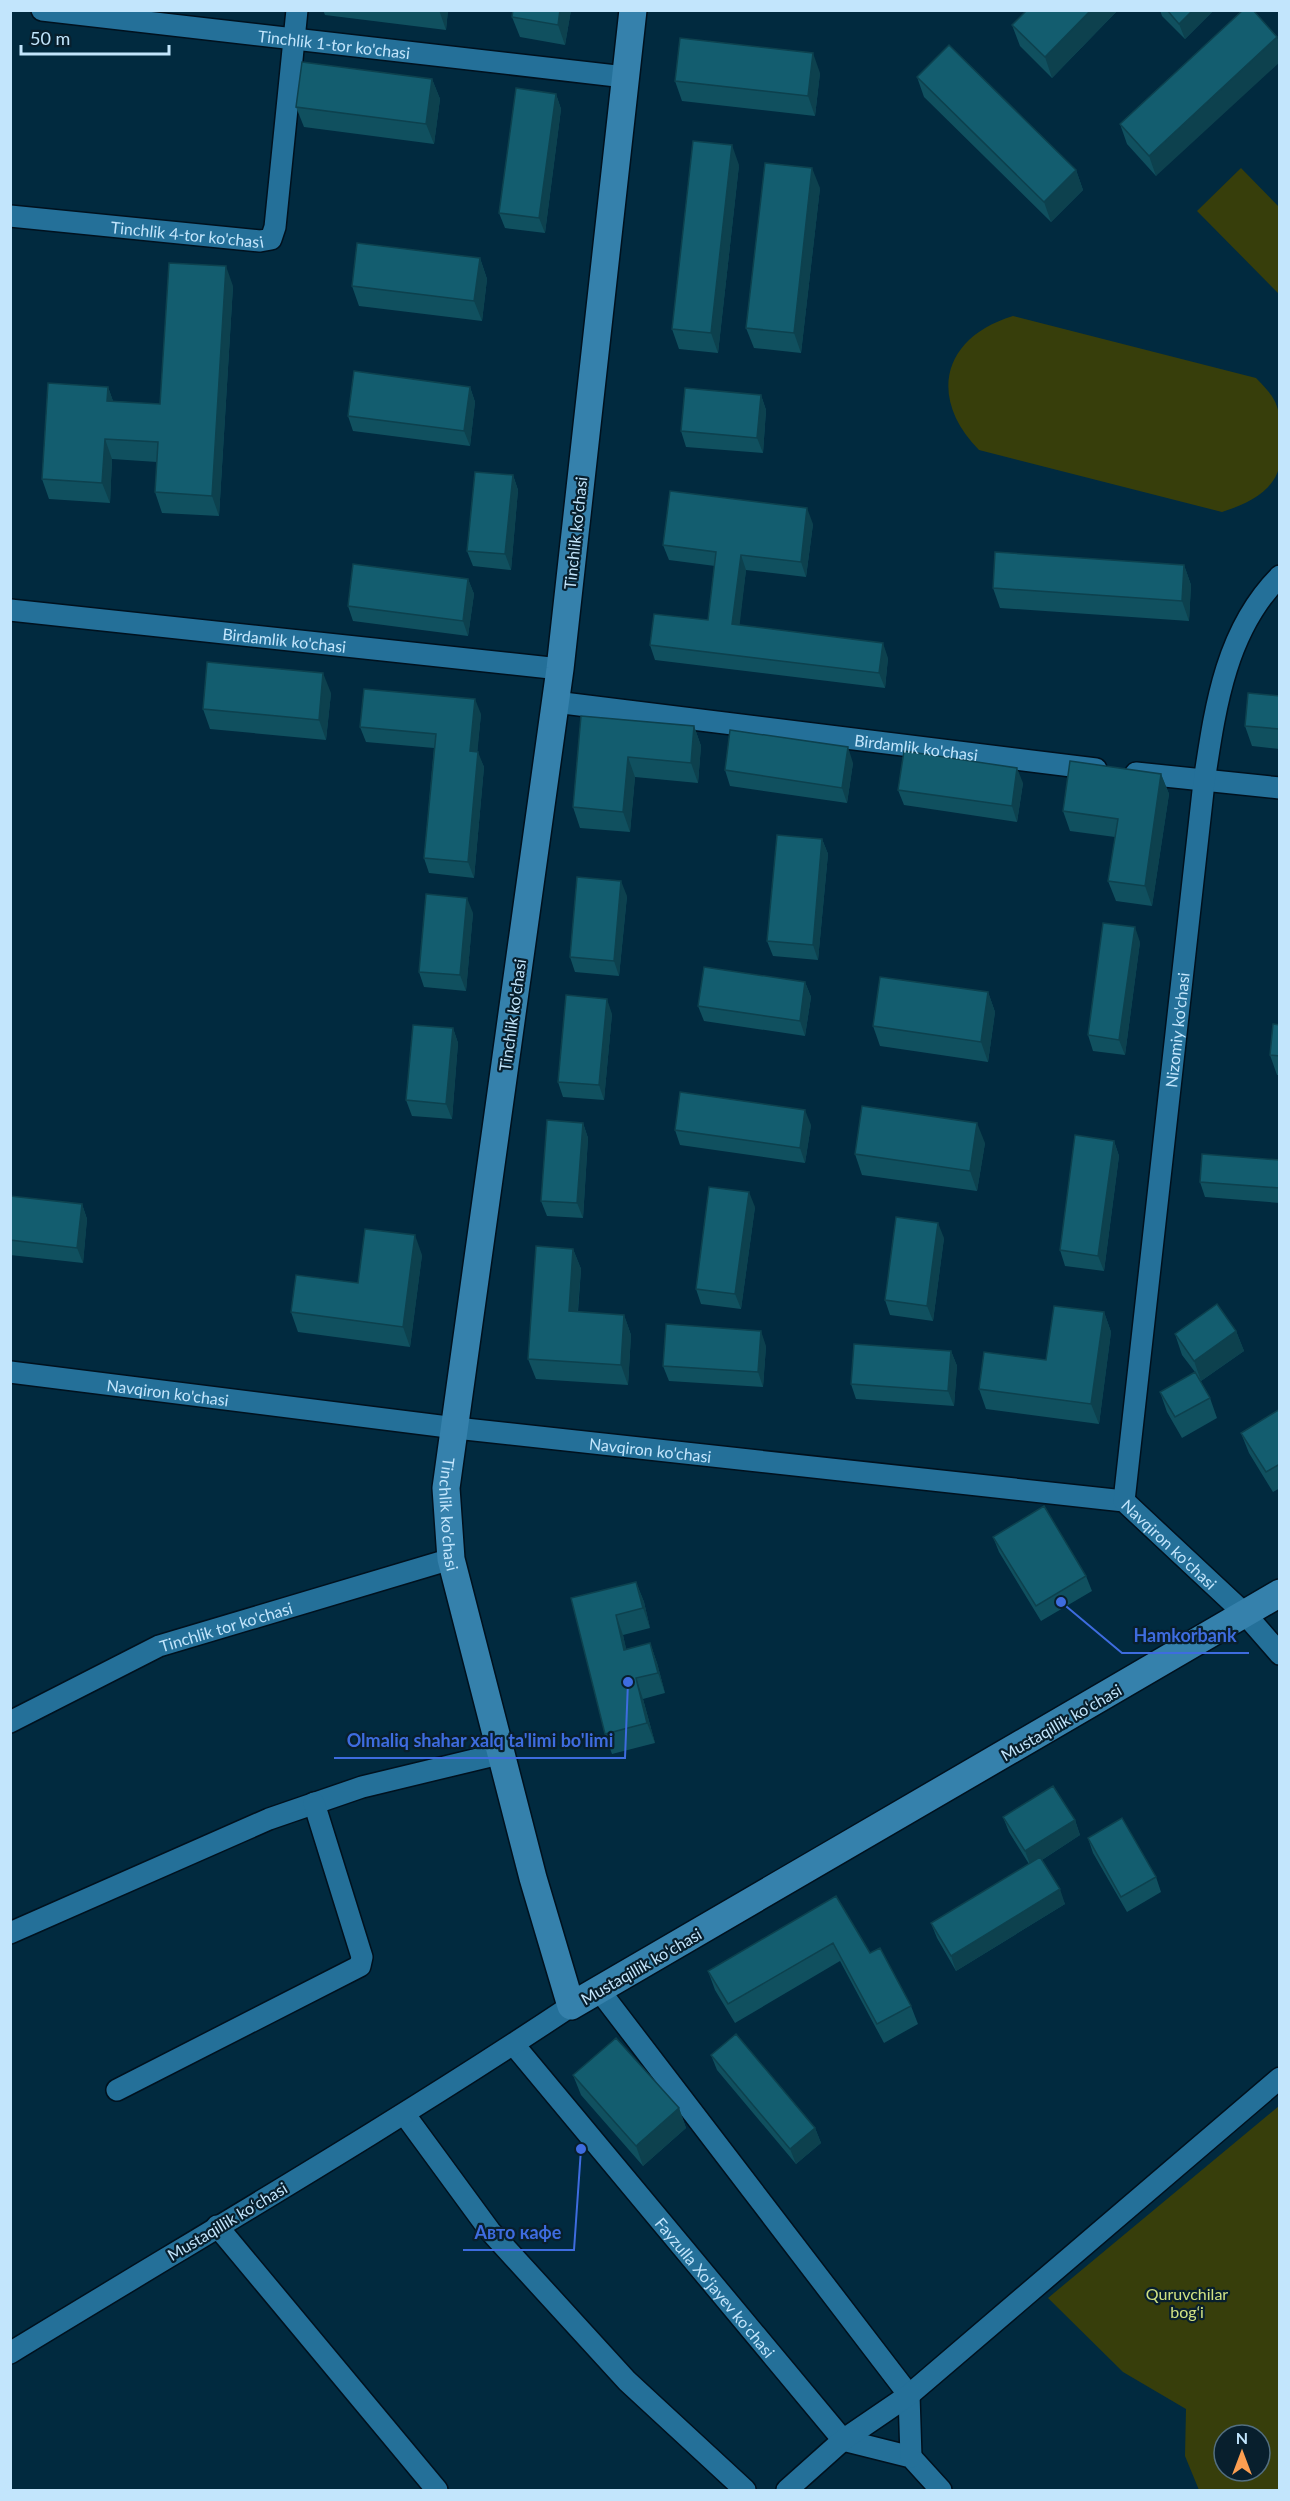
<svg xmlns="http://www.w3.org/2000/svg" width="1290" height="2501" font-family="Lato,sans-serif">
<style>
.green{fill:#373e0b;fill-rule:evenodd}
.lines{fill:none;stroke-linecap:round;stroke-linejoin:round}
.minor-casing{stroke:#00111e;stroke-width:24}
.major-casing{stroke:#00111e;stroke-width:30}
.minor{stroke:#247099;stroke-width:21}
.major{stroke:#3581ac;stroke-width:27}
.wall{fill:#10505f}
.shaded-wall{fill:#0d414e}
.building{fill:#135d6f;stroke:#0d414e;stroke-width:1.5}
.labels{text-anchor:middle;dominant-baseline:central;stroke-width:4.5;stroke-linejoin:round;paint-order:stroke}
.street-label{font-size:16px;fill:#c2e5fc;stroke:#081f2d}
.park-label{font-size:16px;fill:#d1e283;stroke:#081f2d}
.leader{fill:none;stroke:#3e6cdf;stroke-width:2}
.callout-dot{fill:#3e6cdf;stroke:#081f2d;stroke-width:2}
.callout-label{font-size:18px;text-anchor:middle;font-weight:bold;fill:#3e6cdf;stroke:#081f2d;stroke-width:4.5;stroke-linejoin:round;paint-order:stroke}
</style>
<rect width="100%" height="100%" fill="#012a3f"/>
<!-- green -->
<path class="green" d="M1241,168L1279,207L1278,293L1197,211Z
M1013,316L1256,378C1279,401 1280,408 1280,440C1280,448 1282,460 1279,468C1272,493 1244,505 1222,512L979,450C927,397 943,337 1013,316Z
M1279,2106V2490H1199L1185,2456L1186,2409L1123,2372L1048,2298ZM1224,2435H1260V2471H1224Z"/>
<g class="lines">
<defs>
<g id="minor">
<path id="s1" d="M42,10L625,77"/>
<path id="s2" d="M10,216L260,241L271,239L275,227L297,10"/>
<path id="s3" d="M10,610L560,669"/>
<path id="s4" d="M555,702L1096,769"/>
<path d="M1136,773L1280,788"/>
<path id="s5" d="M10,1372L456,1428L1124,1501L1246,1615L1280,1654"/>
<path id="s6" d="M1124,1501L1204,782C1215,709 1225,631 1280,576"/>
<path id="s7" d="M10,1722L159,1646L451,1559"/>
<path d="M10,1933L269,1819L362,1787L503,1753"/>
<path d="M599,1990L909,2395"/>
<path id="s8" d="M514,2045L843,2440L911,2457L941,2490"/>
<path d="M117,2090L360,1966L362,1957L314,1803"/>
<path d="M405,2115L490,2231L627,2381L745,2490"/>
<path d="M217,2226L437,2490"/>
<path d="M10,2353C198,2238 388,2128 571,2006"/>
<path d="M909,2395L911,2457"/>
<path d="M787,2490L843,2440L909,2395L1280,2078"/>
</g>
<g id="major">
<path id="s9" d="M633,10L560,669L446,1488L451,1559L533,1878L571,2006L1280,1593"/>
</g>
</defs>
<!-- minor casing -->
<use href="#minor" class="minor-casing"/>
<!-- major casing -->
<use href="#major" class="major-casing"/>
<!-- minor -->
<use href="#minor" class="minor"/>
<!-- major -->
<use href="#major" class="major"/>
</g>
<!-- wall -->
<path class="wall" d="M323,10H448L446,30L325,15Z
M571,10L565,45L520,37L512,17Z
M1118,10L1052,78L1020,46L1012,25Z
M1160,10H1214L1185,39L1162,16Z
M1243,10L1156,176L1127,144L1120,124Z
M820,73L815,116L682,101L675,81Z
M917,77L1076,170L1083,190L1051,222L924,97Z
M432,79L440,99L434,144L304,127L296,107Z
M556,94L561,109L545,233L505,228L499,213Z
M739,165L718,353L679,349L672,329Z
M820,188L801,353L754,348L746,328Z
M480,258L487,279L482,321L359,306L352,286Z
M233,286L219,516L162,513L155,492L157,462L112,459L110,503L49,499L42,479L108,387L113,401L160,404Z
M470,387L475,402L470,446L353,431L348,416Z
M761,395L766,410L763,453L686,447L681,431Z
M513,475L518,490L511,570L473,566L467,551Z
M813,524L806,577L746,570L739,625L888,658L885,688L655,660L650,645L708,620L715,566L669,560L663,545Z
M1184,565L1191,585L1189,621L1000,608L993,588Z
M468,579L474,594L468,636L353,621L348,606Z
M331,693L326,740L210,729L203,709Z
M1280,696V749L1252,746L1245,726Z
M481,714L477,752L484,767L474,878L429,873L424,858L434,748L366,742L360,727Z
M581,716L694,726L701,746L698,783L635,777L630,832L580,828L573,807Z
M853,763L847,803L730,786L725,770Z
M1161,774L1169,794L1152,906L1116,901L1108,881L1115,837L1070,831L1063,811Z
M1023,783L1017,822L904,805L898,790Z
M822,839L828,854L818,960L773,956L767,941Z
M627,896L619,976L575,972L570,957Z
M473,913L466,991L424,987L419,972Z
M1140,942L1125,1055L1093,1051L1088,1035Z
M805,982L811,997L805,1036L704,1021L698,1006Z
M988,992L995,1012L988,1062L880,1046L873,1026Z
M612,1014L604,1100L563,1097L558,1082Z
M1280,1025V1075H1277L1270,1055Z
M453,1028L458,1043L452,1119L412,1116L406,1100Z
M583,1123L588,1138L583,1218L547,1216L541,1201Z
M811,1125L805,1163L680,1145L675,1130Z
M1114,1141L1119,1156L1104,1271L1065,1266L1060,1250Z
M985,1143L977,1191L862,1175L855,1154Z
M1280,1160V1203L1205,1197L1200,1182Z
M10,1196L82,1204L87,1219L83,1263L10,1255Z
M755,1207L741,1309L701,1304L696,1289Z
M944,1238L933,1321L890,1315L885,1300Z
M573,1249L581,1269L578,1312L624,1315L631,1335L628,1385L536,1379L528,1359Z
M422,1255L410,1347L298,1332L291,1312Z
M1104,1312L1111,1332L1099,1424L986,1409L979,1389L1046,1360Z
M1236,1331L1244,1351L1201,1381L1198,1377L1210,1398L1217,1418L1182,1438L1167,1412L1160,1392L1195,1372L1182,1355L1175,1334Z
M766,1346L763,1387L669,1381L663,1366Z
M951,1351L957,1366L954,1406L856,1399L851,1384Z
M1280,1409V1488L1273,1492L1249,1453L1241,1433Z
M993,1537L1086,1576L1092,1591L1041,1621L999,1552Z
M636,1582L644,1602L650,1628L623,1635L626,1649L650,1643L657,1663L665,1693L643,1699L655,1743L612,1754L605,1734L571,1598Z
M1003,1817L1075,1820L1080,1835L1042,1860L1065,1904L956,1971L937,1938L931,1923L1029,1864L1009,1832Z
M1088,1838L1156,1877L1161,1892L1127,1912L1093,1853Z
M836,1896L870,1953L911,2006L918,2024L884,2043L840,1961L735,2023L715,1990L708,1971Z
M711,2055L815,2128L821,2143L796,2164L717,2070Z
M573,2075L679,2108L686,2128L643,2166L581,2095Z"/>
<!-- shaded-wall -->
<path class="shaded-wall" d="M439,10H448L446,30Z
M560,10H571L565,45L558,25Z
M1091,10H1118L1052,78L1045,57Z
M1193,10H1214L1185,39L1179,24Z
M1277,37L1280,43V62L1156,176L1149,156Z
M813,53L820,73L815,116L808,96Z
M432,79L440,99L434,144L426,124Z
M556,94L561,109L545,233L539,218Z
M732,145L739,165L718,353L711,333Z
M812,168L820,188L801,353L794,333Z
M1076,170L1083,190L1051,222L1044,202Z
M480,258L487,279L482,321L474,301Z
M226,266L233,286L219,516L212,496Z
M108,387L115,407L107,401Z
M470,387L475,402L470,446L464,431Z
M761,395L766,410L763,453L757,438Z
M105,439L112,459L110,503L102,483Z
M513,475L518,490L511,570L505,554Z
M807,508L813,524L806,577L801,562Z
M741,555L746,570L738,639L732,624Z
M1184,565L1191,585L1189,621L1182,601Z
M468,579L474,594L468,636L463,621Z
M883,643L888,658L885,688L879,673Z
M323,673L331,693L326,740L319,720Z
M475,699L481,714L476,767L470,751Z
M694,726L701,746L698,783L691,763Z
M848,747L853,763L847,803L842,788Z
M478,752L484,767L474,878L468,862Z
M628,757L635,777L630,832L623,812Z
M1017,768L1023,783L1017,822L1012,806Z
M1161,774L1169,794L1152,906L1145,886Z
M822,839L828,854L818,960L813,945Z
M621,881L627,896L619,976L614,961Z
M467,898L473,913L466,991L460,975Z
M1135,927L1140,942L1125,1055L1119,1040Z
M805,982L811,997L805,1036L800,1021Z
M988,992L995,1012L988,1062L981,1042Z
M607,999L612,1014L604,1100L599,1085Z
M453,1028L458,1043L452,1119L446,1104Z
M805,1110L811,1125L805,1163L800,1148Z
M583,1123L588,1138L583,1218L577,1203Z
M977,1123L985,1143L977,1191L970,1171Z
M1114,1141L1119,1156L1104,1271L1098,1256Z
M749,1192L755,1207L741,1309L735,1294Z
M82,1204L87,1219L83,1263L77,1248Z
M938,1223L944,1238L933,1321L927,1306Z
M415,1235L422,1255L410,1347L403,1327Z
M573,1249L581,1269L576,1331L569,1311Z
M1104,1312L1111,1332L1099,1424L1091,1404Z
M624,1315L631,1335L628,1385L621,1365Z
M761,1331L766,1346L763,1387L758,1372Z
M1236,1331L1244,1351L1201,1381L1194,1361Z
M951,1351L957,1366L954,1406L948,1391Z
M636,1582L644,1602L650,1628L643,1608Z
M616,1615L623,1635L631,1670L624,1650Z
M650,1643L657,1663L665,1693L658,1673Z
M636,1678L643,1699L655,1743L647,1723Z
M1075,1820L1080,1835L1031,1867L1025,1851Z
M1060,1889L1065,1904L956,1971L951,1956Z
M679,2108L686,2128L643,2166L636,2146Z
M815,2128L821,2143L796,2164L790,2149Z"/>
<!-- building -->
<path class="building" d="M513,10H560L558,25L512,17Z
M1027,10H1091L1045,57L1012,25Z
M1167,10H1193L1179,24Z
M1243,10H1253L1277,37L1149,156L1120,124Z
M680,38L813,53L808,96L675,81Z
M949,45L1076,170L1044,202L917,77Z
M302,62L432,79L426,124L296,107Z
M516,88L556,94L539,218L499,213Z
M693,141L732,145L711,333L672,329Z
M765,163L812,168L794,333L746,328Z
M357,243L480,258L474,301L352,286Z
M169,263L226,266L212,496L155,492L158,442L105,439L102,483L42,479L48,383L108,387L107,401L160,404Z
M354,371L470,387L464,431L348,416Z
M685,388L761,395L757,438L681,431Z
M475,472L513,475L505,554L467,551Z
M670,491L807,508L801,562L741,555L732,624L883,643L879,673L650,645L654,614L708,620L716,552L663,545Z
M995,552L1184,565L1182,601L993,588Z
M353,564L468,579L463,621L348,606Z
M207,662L323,673L319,720L203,709Z
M364,689L475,699L470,751L478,752L468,862L424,858L436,734L360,727Z
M1248,693L1280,696V729L1245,726Z
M581,716L694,726L691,763L628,757L623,812L573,807Z
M730,730L848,747L842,788L725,770Z
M904,751L1017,768L1012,806L898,790Z
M1070,761L1161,774L1145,886L1108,881L1118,819L1063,811Z
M777,835L822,839L813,945L767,941Z
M577,877L621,881L614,961L570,957Z
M426,894L467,898L460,975L419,972Z
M1103,923L1135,927L1119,1040L1088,1035Z
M704,967L805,982L800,1021L698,1006Z
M880,977L988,992L981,1042L873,1026Z
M566,995L607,999L599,1085L558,1082Z
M1273,1024L1280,1025V1056L1270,1055Z
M413,1025L453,1028L446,1104L406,1100Z
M680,1092L805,1110L800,1148L675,1130Z
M862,1106L977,1123L970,1171L855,1154Z
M547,1120L583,1123L577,1203L541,1201Z
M1075,1135L1114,1141L1098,1256L1060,1250Z
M1202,1154L1280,1160V1188L1200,1182Z
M709,1187L749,1192L735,1294L696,1289Z
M10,1196L82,1204L77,1248L10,1240Z
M896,1217L938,1223L927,1306L885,1300Z
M365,1229L415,1235L403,1327L291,1312L296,1275L358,1283Z
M536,1246L573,1249L569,1311L624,1315L621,1365L528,1359Z
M1217,1304L1236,1331L1194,1361L1175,1334Z
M1054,1306L1104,1312L1091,1404L979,1389L984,1352L1046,1360Z
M666,1324L761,1331L758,1372L663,1366Z
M854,1344L951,1351L948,1391L851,1384Z
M1195,1372L1210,1398L1175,1417L1160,1392Z
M1280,1409V1464L1266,1472L1241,1433Z
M1044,1506L1086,1576L1036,1606L993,1537Z
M636,1582L643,1608L616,1615L624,1650L650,1643L658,1673L636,1678L647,1723L605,1734L571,1598Z
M1053,1786L1075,1820L1025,1851L1003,1817Z
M1122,1818L1156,1877L1121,1897L1088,1838Z
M1040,1857L1060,1889L951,1956L931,1923Z
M836,1896L870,1953L880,1948L911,2006L877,2024L833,1943L728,2004L708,1971Z
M736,2034L815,2128L790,2149L711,2055Z
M616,2038L679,2108L636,2146L573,2075Z"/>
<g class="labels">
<!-- street labels -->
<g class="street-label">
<text stroke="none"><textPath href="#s1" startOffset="294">Tinchlik 1-tor ko'chasi</textPath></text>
<text stroke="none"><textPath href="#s2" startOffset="178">Tinchlik 4-tor ko'chasi</textPath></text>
<text transform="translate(575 533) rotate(-84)">Tinchlik ko'chasi</text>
<text stroke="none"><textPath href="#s3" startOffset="276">Birdamlik ko'chasi</textPath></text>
<text stroke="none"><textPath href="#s4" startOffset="364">Birdamlik ko'chasi</textPath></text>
<text transform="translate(512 1015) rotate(-82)">Tinchlik ko'chasi</text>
<text stroke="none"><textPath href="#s6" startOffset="474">Nizomiy ko'chasi</textPath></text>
<text stroke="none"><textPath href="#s5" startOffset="159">Navqiron ko'chasi</textPath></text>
<text stroke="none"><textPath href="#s5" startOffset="645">Navqiron ko'chasi</textPath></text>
<text stroke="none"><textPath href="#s9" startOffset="1516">Tinchlik ko'chasi</textPath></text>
<text stroke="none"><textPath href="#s5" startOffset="1184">Navqiron ko'chasi</textPath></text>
<text stroke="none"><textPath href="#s7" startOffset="237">Tinchlik tor ko'chasi</textPath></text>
<text transform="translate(1061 1722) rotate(-30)">Mustaqillik koʻchasi</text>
<text transform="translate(641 1966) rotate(-30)">Mustaqillik koʻchasi</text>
<text transform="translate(227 2221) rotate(-31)">Mustaqillik koʻchasi</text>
<text stroke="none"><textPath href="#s8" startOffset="315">Fayzulla Xo‘jayev ko'chasi</textPath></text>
</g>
<!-- park labels -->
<g class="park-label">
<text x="1187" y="2293">Quruvchilar<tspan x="1187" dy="18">bogʻi</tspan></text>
</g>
</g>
<!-- callouts -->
<path class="leader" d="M1061 1602L1122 1653H1249M628 1682L625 1758H334M581 2149L574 2250H463"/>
<g class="callout-dot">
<circle cx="1061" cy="1602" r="6"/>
<circle cx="628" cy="1682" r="6"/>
<circle cx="581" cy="2149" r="6"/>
</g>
<g class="callout-label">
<text x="1185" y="1642">Hamkorbank</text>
<text x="480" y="1747">Olmaliq shahar xalq ta'limi bo'limi</text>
<text x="518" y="2239">Авто кафе</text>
</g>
<!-- border -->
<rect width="1290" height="2501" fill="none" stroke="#c2e5fc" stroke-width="24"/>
<!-- north arrow -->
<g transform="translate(1242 2453)"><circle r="28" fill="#081f2d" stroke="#526e80" stroke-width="1.5"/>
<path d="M0-4.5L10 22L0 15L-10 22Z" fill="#fb9e51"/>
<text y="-9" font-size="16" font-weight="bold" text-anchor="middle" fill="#c2e5fc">N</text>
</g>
<!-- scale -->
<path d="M21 45v9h148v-9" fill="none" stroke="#c2e5fc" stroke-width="3"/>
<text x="30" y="45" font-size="18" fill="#c2e5fc" stroke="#081f2d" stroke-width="4.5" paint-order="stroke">50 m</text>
</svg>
